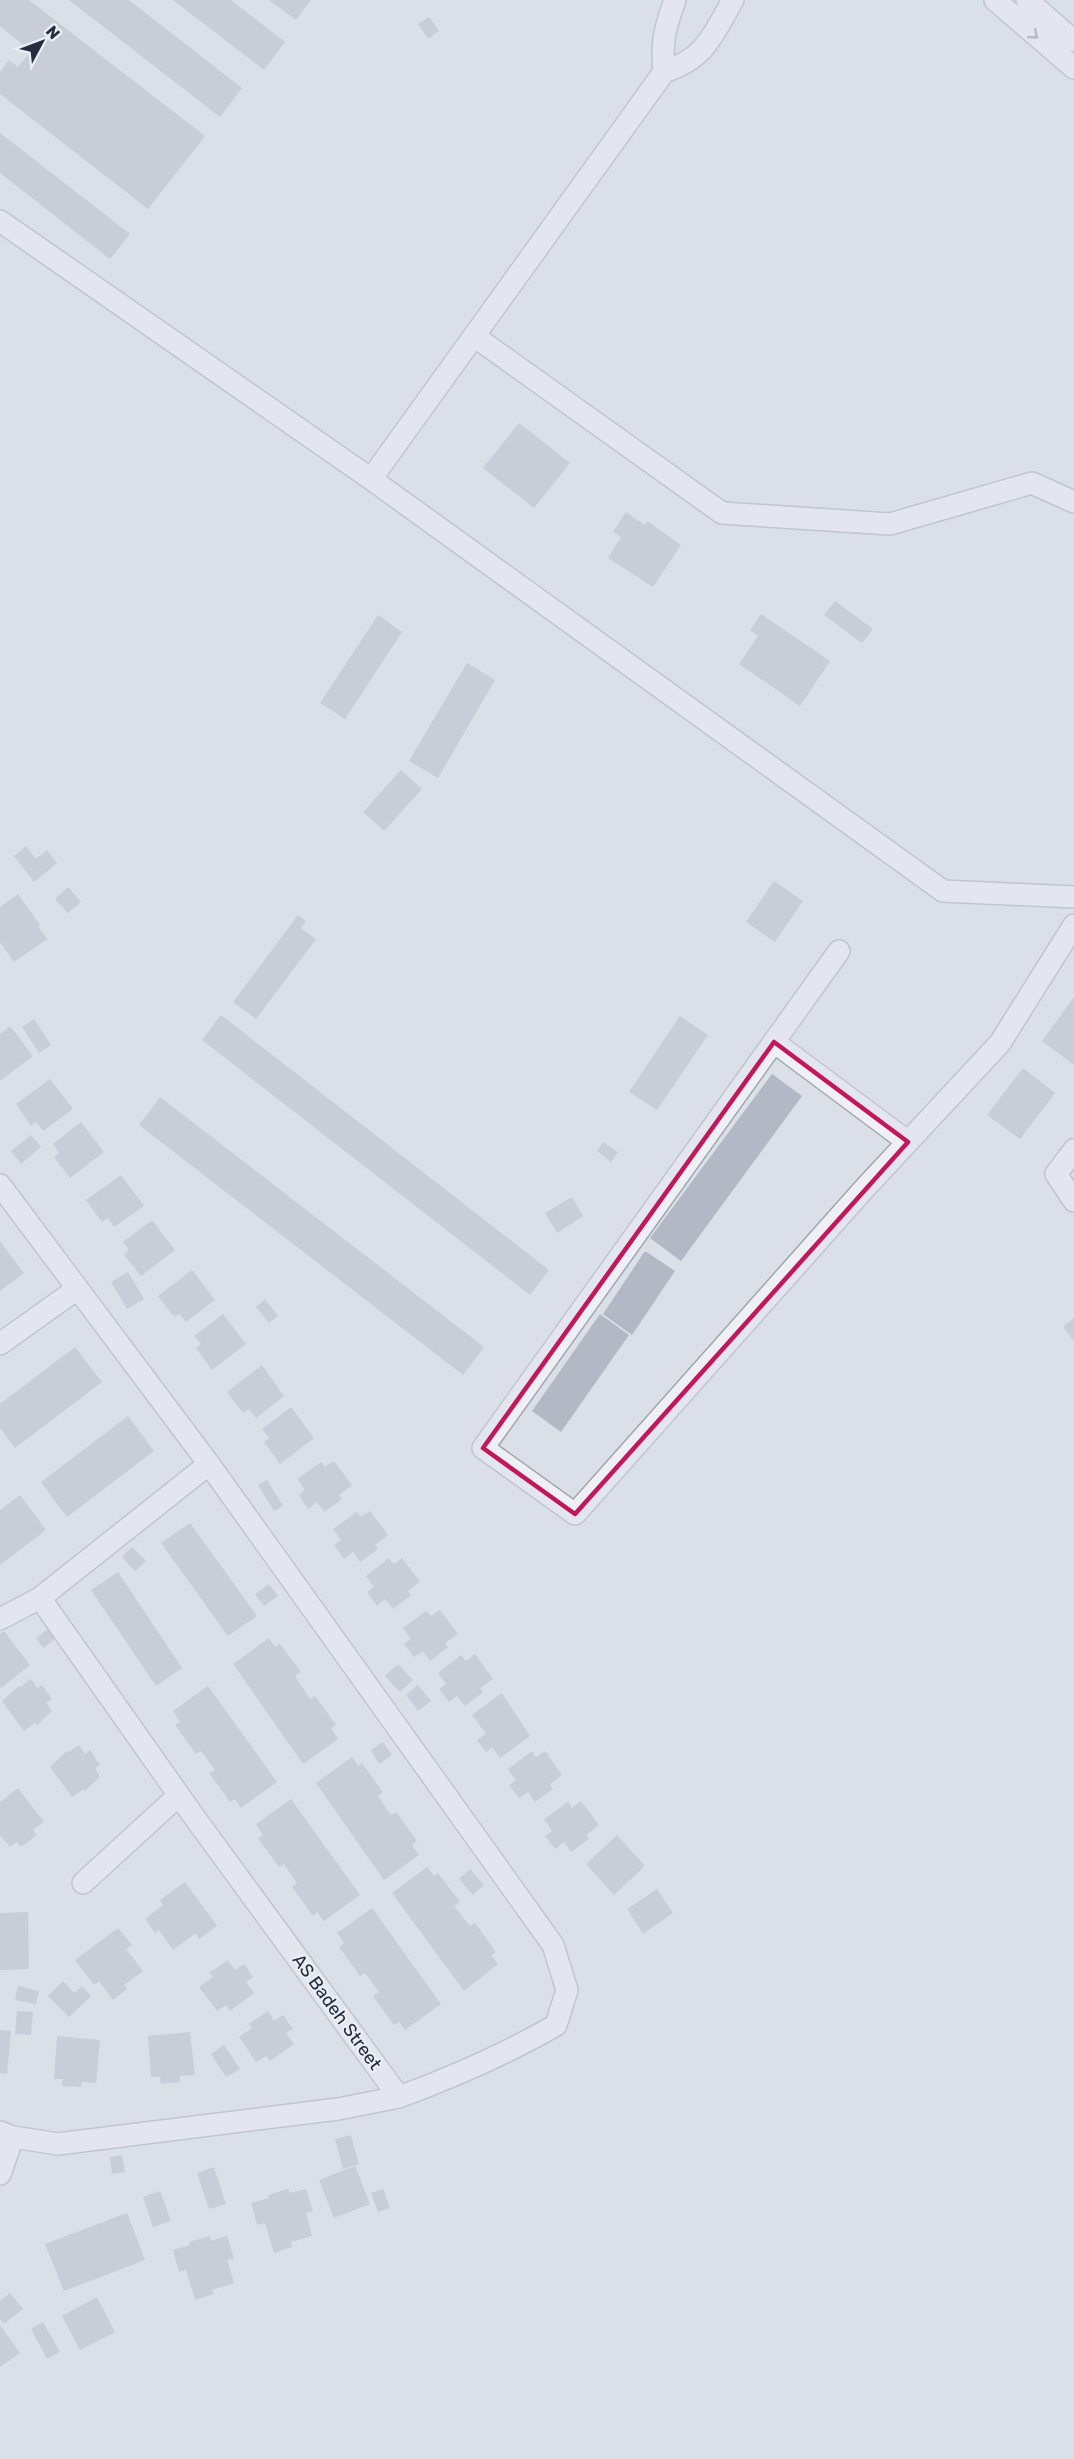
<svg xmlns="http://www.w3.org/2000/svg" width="1074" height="2459" font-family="Rubik,sans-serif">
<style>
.building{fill:#b2b8c4}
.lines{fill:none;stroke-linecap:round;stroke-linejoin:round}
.minor-casing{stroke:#a0a6b1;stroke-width:24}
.minor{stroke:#eef0f5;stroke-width:21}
.oneway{stroke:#898e9a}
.marked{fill:none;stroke:#c2185b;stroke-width:4.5;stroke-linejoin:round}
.labels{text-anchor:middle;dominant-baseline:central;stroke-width:4.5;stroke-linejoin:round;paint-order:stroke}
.street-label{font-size:18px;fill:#242c3e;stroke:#eaeef5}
</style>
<rect width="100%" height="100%" fill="#dbdfe7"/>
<!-- building -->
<path class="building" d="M0,0H29L205,136L148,209L0,94V72L9,60L18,67L31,51L0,26Z
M69,0H129L242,88L220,117Z
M173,0H231L285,42L264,70Z
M269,0H311L296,20Z
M429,17L439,31L428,39L418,24Z
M0,133L130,234L110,259L0,173Z
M519,423L570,463L534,508L483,468Z
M626,512L645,525L647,521L681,545L653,587L608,558L621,537L613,532Z
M835,601L873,629L862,643L824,615Z
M761,614L830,661L800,706L739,664L758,636L750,630Z
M378,615L402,632L345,719L320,703Z
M467,663L495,680L438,778L409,761Z
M401,770L422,789L384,831L363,812Z
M26,846L36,859L47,850L57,863L34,882L14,856Z
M774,881L803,901L775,942L746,922Z
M68,887L81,902L68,913L55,899Z
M18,894L40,925L38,927L47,939L14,962L0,942V907Z
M298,915L306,921L301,928L316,939L256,1019L233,1002Z
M1074,997V1065L1042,1041Z
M221,1015L549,1270L530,1295L202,1040Z
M680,1016L708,1035L657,1110L629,1092Z
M34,1019L51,1045L39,1053L22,1027Z
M10,1026L33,1056L0,1081V1034Z
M1023,1068L1055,1093L1020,1139L987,1115Z
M772,1074L802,1096L681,1261L650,1238Z
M50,1079L73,1109L43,1131L36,1122L31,1126L16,1104Z
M160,1097L484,1347L463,1375L139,1125Z
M81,1122L104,1152L70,1178L54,1157L59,1153L53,1144Z
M31,1135L41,1147L21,1164L11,1151Z
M603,1142L618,1152L611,1162L597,1151Z
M121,1175L144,1206L114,1227L108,1218L102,1222L86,1200Z
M572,1197L583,1216L557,1233L545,1213Z
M152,1220L175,1250L141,1276L124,1255L129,1250L123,1242Z
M0,1241L24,1273L0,1291Z
M645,1251L675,1271L632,1335L603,1314Z
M192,1270L215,1300L186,1322L179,1314L174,1317L158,1296Z
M128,1272L144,1299L127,1309L111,1282Z
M265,1299L278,1316L269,1323L256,1307Z
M223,1314L246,1344L212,1370L196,1348L201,1344L194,1336Z
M600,1314L629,1335L561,1432L532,1411Z
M1074,1318V1341L1063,1327Z
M75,1347L102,1382L15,1448L0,1428V1404Z
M262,1365L284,1396L256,1418L249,1409L243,1413L227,1392Z
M291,1407L314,1438L280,1464L264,1442L269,1438L262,1429Z
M128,1416L154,1451L67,1517L41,1482Z
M334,1461L352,1485L339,1495L342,1499L324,1512L317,1502L308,1509L299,1495L305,1490L297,1479L321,1462L325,1467Z
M267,1480L283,1506L274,1511L258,1485Z
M20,1495L46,1530L0,1565V1510Z
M370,1511L388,1535L375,1545L378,1549L360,1562L353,1552L344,1559L334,1545L341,1540L333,1529L357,1512L361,1517Z
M190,1523L257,1616L228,1636L161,1543Z
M132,1547L146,1561L135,1571L122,1557Z
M389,1558L394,1564L402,1558L420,1582L408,1591L411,1595L393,1609L385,1599L377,1606L367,1592L374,1587L366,1576Z
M118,1572L182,1668L156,1686L91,1590Z
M269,1584L278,1596L264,1606L255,1594Z
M440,1610L458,1634L445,1643L448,1647L430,1661L423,1651L414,1657L404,1644L411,1639L403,1628L426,1611L431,1616Z
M48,1629L55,1639L43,1648L36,1638Z
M4,1631L30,1665L0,1689V1634Z
M269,1638L275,1647L280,1644L301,1672L295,1676L310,1699L315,1696L336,1725L331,1728L338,1739L303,1764L233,1664Z
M475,1654L493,1679L480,1688L483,1692L465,1706L457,1696L449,1702L439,1689L446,1684L438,1673L461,1655L466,1661Z
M398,1664L413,1680L400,1692L385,1676Z
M31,1679L37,1688L42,1685L52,1699L46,1703L52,1711L37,1725L35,1723L24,1731L2,1701L19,1686L20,1687Z
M418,1685L431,1701L418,1711L406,1695Z
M208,1686L277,1782L241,1808L235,1799L230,1802L209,1773L215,1770L201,1751L196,1754L175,1725L180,1722L173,1711Z
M502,1693L530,1736L500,1758L492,1747L486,1752L477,1740L486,1734L472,1715Z
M383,1742L392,1755L379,1764L371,1750Z
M79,1745L85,1754L90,1750L100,1765L95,1768L100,1777L85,1791L84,1789L72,1797L50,1767L67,1751L69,1752Z
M532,1751L536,1757L545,1751L562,1775L550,1784L553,1789L535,1802L528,1792L519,1798L509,1785L516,1780L508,1769Z
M352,1757L358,1766L362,1763L383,1792L378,1796L385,1807L391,1815L396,1812L417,1841L412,1845L419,1855L384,1880L316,1783Z
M18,1788L44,1822L33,1830L37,1835L21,1847L17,1842L10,1847L0,1835V1802Z
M291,1799L360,1895L324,1921L317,1912L313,1916L292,1887L297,1883L284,1864L279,1867L258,1838L263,1835L256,1824Z
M581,1801L599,1825L586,1835L589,1839L571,1852L564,1842L555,1849L545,1836L552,1831L544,1819L568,1802L572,1808Z
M617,1835L645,1866L614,1895L586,1864Z
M427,1867L434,1876L438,1873L460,1902L454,1906L470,1926L475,1923L496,1952L491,1955L498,1964L464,1991L392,1893Z
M470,1869L484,1885L473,1895L459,1879Z
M185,1882L217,1926L199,1939L196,1933L173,1950L159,1930L155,1933L145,1919L163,1905L160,1900Z
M657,1889L673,1913L643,1934L627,1909Z
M372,1908L441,2004L405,2030L399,2022L394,2025L373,1996L379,1992L371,1981L365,1973L360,1976L339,1947L344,1943L337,1933Z
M28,1912L29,1969L0,1970V1913Z
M118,1928L132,1945L126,1949L143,1971L124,1985L127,1989L113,2000L99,1981L94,1985L75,1960Z
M228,1960L235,1970L244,1964L253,1977L246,1982L254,1993L230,2011L226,2005L217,2011L199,1987L213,1977L209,1973Z
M63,1981L74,1993L82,1986L91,1996L69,2017L48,1996Z
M18,1986L39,1991L36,2004L15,2000Z
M17,2011L33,2012L31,2035L15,2034Z
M268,2011L274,2021L283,2015L293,2029L286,2033L294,2044L270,2061L266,2056L256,2062L239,2037L252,2028L249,2024Z
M0,2030L11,2031L7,2074L0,2073Z
M190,2032L195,2075L180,2076V2082L161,2084L160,2077H151L148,2036Z
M57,2036L100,2040L96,2083L82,2082L81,2087L62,2086L63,2079H54Z
M224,2045L240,2069L226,2077L211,2054Z
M351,2135L359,2164L343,2169L335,2139Z
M122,2155L125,2172L112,2174L110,2157Z
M355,2166L370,2204L334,2218L319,2180Z
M214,2167L226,2204L209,2209L197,2173Z
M288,2189L290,2193L306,2189L313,2211L306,2213L312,2236L291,2242L292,2247L274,2253L265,2223L257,2225L251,2203L269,2198L268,2195Z
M383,2189L390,2208L378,2212L371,2193Z
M160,2191L171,2221L153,2227L143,2197Z
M127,2213L145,2260L64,2291L45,2244Z
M210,2236L211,2241L227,2236L234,2259L227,2260L234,2283L212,2290L214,2294L195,2300L186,2270L179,2272L173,2250L190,2245L189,2242Z
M10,2293L23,2309L4,2324L0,2319V2301Z
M97,2297L115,2332L80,2350L62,2316Z
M43,2322L60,2352L47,2359L31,2329Z
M0,2325L20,2353L0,2367Z"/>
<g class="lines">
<defs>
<path id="minor" d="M995,0L1074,68
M1027,0L1074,41
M664,72C661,43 665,27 675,0
M0,221L371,479L943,891L1074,897
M474,336L722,513L890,524L1032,483L1074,502
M371,479L664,72C706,58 712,36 733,0
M839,951L483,1448L575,1514L864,1189L1000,1043L1074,925
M774,1042L908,1142
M1074,1150L1056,1174L1074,1201
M0,1185L209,1464L40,1598L0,1619
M0,1344L77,1289
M209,1464L553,1945L567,1990L556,2025C506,2054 453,2077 399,2097
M83,1883L179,1795
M0,2132L13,2137L58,2144L338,2109L399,2097L195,1818L40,1598
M0,2174L13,2137"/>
</defs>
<!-- minor casing -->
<use href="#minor" class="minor-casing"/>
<!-- minor -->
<use href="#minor" class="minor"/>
</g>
<!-- one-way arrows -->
<defs><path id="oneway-chevron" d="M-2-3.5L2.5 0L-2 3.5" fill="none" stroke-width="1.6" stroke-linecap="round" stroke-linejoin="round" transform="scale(1.5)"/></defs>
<use class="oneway" href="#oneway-chevron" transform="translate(1034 35) rotate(41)"/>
<!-- marked area -->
<path d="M0 0H1074V2459H0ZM774,1042L908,1142L575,1514L483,1448Z" fill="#dbdfe7" fill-opacity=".55" fill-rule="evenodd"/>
<path class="marked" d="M774,1042L908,1142L575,1514L483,1448Z"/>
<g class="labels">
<!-- street labels -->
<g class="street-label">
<text transform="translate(337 2012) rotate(54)">AS Badeh Street</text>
</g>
</g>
<!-- north arrow -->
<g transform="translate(42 42) rotate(49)" stroke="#eaeef5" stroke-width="4.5" paint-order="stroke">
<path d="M0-4.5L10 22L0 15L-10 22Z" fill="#242c3e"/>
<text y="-9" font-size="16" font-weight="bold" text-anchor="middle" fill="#242c3e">N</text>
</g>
</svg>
